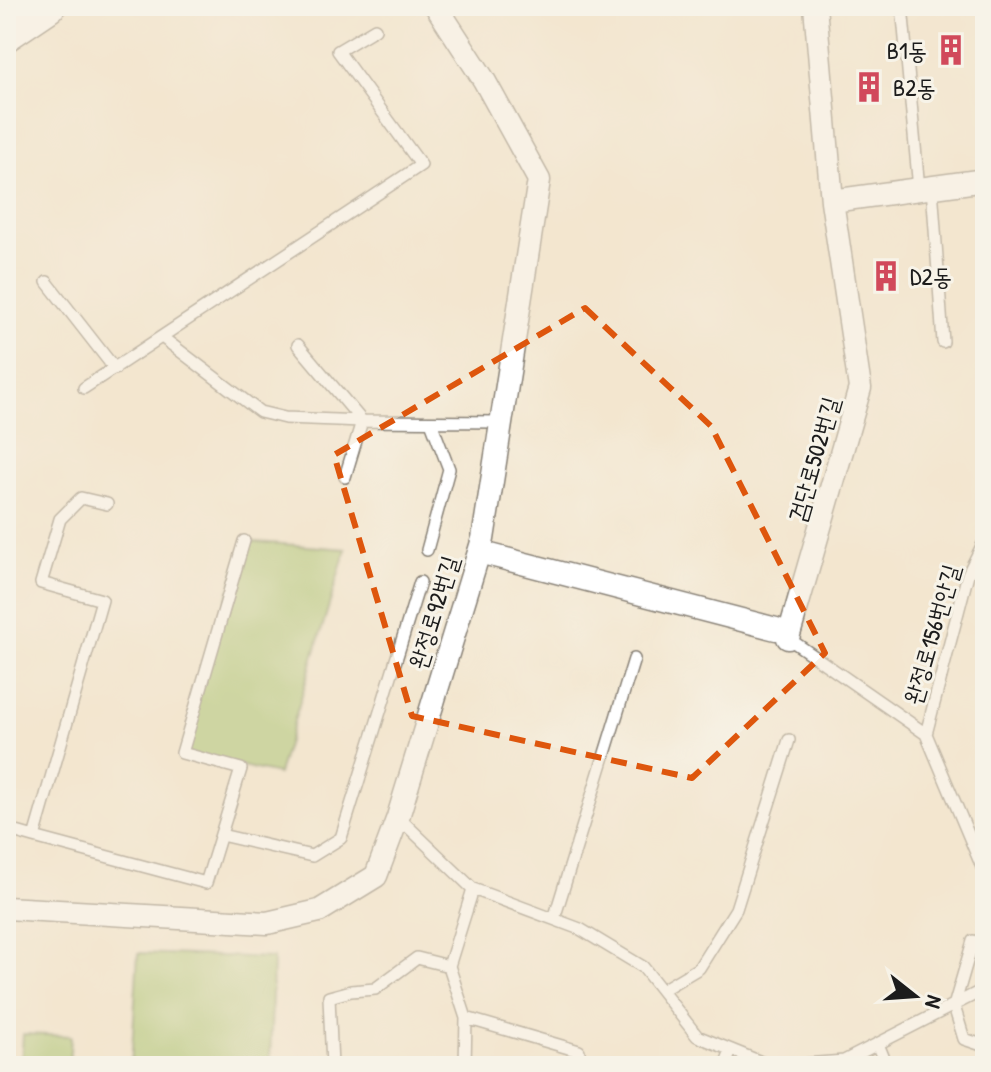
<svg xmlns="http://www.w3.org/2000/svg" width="991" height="1072" font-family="'Patrick Hand','Poor Story',sans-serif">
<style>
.green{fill:#a3c26a;stroke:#606f43;stroke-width:2}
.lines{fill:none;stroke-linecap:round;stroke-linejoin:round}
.lane-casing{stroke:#888176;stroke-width:14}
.street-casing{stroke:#888176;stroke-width:25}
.secondary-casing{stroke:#888176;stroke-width:35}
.lane{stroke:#fff;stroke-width:11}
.street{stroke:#fff;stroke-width:22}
.secondary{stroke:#fff;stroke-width:32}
.marked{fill:none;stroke:#de560d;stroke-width:6;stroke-dasharray:16 10;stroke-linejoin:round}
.labels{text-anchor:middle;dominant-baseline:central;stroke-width:6;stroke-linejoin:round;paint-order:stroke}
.poi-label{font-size:24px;fill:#1c1c1c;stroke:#f7f3e8;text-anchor:start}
.street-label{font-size:24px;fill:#1c1c1c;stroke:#f7f3e8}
</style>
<rect width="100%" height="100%" fill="#f7f3e8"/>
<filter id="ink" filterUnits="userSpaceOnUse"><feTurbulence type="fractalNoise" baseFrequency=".0125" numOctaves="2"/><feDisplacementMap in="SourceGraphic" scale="16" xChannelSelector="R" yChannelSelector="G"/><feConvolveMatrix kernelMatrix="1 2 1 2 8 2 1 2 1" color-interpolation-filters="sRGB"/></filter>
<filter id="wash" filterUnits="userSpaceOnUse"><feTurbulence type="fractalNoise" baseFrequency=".006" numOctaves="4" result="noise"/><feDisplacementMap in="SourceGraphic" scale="32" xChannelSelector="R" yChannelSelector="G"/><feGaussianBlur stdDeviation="1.8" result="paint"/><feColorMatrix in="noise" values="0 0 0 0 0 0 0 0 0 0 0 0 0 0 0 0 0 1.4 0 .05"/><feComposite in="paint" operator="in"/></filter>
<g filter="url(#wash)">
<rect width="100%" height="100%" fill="#f3e6cf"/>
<!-- green -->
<path class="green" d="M244,541L346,549L278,774L182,753Z
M138,953L273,958L270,1066H131Z
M23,1034L71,1036L69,1066H21Z"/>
</g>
<g filter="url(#ink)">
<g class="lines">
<defs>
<path id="lane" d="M902,6L919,189
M932,187L943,342
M47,282L115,369
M163,338L260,412L285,418L362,421L501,422
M298,345L362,421L345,477
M84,388L421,165L338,51L375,29
M985,540L968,574L926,734L985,874
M427,550L449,469L431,422
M785,636L926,734
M398,817L473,889L580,929L643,967L697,1036L771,1066
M6,829L34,837L102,600L41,583L60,519L81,498L107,504
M221,835L312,856L341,838L420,582
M34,837L206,883L241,769L182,753L244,541
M554,919L634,659
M973,941L954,1006L964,1039L985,1046
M449,966L466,1018L465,1066
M662,990L699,968L736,909L789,740
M466,1018L579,1051L574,1066
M878,1044L887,1066
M332,1066L329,997L351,991L375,989L417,958L449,966L473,889
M725,1066L731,1050
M779,1066L844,1061L985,989"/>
<path id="street" d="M832,201L985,180
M479,552L776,629
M788,638L860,388L832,201L815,6
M6,908L267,923L319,911L376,876L398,817L483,539L539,180L484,80L436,6"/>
<path id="secondary" d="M6,35L49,6"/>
</defs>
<!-- lane casing -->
<use href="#lane" class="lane-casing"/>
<!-- street casing -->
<use href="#street" class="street-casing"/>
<!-- secondary casing -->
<use href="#secondary" class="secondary-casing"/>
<!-- lane -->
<use href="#lane" class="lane"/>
<!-- street -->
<use href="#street" class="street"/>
<!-- secondary -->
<use href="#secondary" class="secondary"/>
</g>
</g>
<!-- marked area -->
<path d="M0 0H991V1072H0ZM585,308L711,426L825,653L692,778L412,716L334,455Z" fill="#f3e6cf" fill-opacity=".55" fill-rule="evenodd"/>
<path class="marked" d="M585,308L711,426L825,653L692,778L412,716L334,455Z"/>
<!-- icons -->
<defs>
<symbol id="building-bare" viewBox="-9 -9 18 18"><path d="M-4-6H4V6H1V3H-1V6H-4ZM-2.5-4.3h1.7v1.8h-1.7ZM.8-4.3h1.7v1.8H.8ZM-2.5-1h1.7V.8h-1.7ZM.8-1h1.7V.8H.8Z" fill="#d1495b" stroke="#f7f3e8" stroke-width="2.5" paint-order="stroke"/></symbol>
</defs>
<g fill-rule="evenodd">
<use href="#building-bare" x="929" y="28" width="44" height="44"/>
<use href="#building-bare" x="847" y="65" width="44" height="44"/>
<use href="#building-bare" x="864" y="254" width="44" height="44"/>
</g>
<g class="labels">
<!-- poi labels -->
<g class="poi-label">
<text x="927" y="50" text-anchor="end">B1동</text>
<text x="893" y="87">B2동</text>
<text x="910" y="276">D2동</text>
</g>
<!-- street labels -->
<g class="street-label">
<text transform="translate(813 459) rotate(-74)">검단로502번길</text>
<text transform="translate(433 612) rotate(-73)">완정로92번길</text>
<text transform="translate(931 634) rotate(-74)">완정로156번안길</text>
</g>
</g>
<!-- margin -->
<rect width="991" height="1072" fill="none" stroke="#f7f3e8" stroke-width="32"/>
<!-- north arrow -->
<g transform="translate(915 996) rotate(107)" stroke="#f7f3e8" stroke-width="6" paint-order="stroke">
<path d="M0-6L14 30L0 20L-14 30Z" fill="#1c1c1c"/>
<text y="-12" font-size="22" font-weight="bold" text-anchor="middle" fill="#1c1c1c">N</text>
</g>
</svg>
